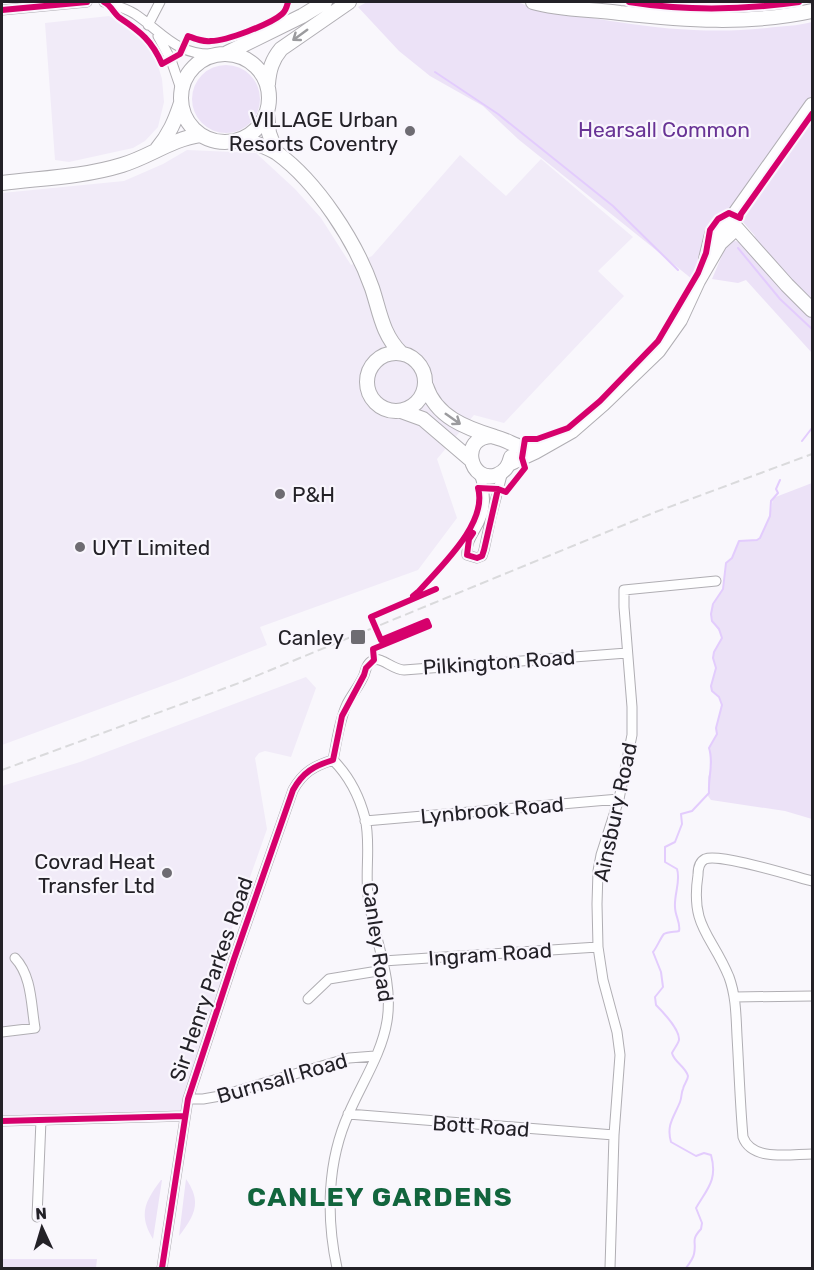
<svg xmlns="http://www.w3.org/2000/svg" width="814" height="1270" font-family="Rubik,sans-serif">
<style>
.built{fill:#f1ebf8}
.green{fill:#ece2f7}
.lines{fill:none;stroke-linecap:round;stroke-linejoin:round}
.stream{stroke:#e3ccfd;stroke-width:2}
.street-casing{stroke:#b0aeb3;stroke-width:11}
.secondary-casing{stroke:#b0aeb3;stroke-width:16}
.street{stroke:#fefeff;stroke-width:9}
.secondary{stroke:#fefeff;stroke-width:14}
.rail{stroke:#dadadc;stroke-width:2;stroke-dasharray:9 4.5;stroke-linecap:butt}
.cycleway-casing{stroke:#f9f6fd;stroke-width:10}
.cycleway{stroke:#d6006c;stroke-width:6}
.oneway{stroke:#9b9b9e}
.poi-dot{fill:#6e6c72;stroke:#f9f6fd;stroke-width:2}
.labels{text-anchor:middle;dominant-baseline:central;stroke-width:4.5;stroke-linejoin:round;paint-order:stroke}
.poi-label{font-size:21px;fill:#232127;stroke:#f9f6fd;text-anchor:end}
.park-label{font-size:21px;fill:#683395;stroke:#f9f6fd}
.street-label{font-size:21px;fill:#232127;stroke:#f9f6fd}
.district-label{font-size:27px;font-weight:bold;letter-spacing:1.5px;fill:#12653d;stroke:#f9f6fd}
</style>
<rect width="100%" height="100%" fill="#f9f7fc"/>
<!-- built -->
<path class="built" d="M109,16L129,27L147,43L156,59L162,79L164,102L158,127L145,141L133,148L69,162L55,160L45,23Z
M187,150L256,153L295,189L321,218L351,265L372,256L460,155L506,196L541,159L633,237L598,271L624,296L504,423L474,415L437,459L457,518L418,570L260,627L267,645L181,679L2,745V193L124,181L163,164Z
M306,677L316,688L291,757L265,751L259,753L255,758L267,829L223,954L234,959L185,1116L2,1121V786L80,762Z"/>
<!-- green -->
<path class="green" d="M367,2H518L525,5C605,21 685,37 767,28C782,26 798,26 812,22V96L730,210L717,219L697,272L692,279L518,139L483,106L430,76L399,51L358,7Z
M192 99a34 34 0 1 1 68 0a34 34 0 1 1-68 0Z
M812,119V353L746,280L738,283L712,279L726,246L731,240L739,242L745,246L755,236L743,222V216Z
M812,483V819L785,811L711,800L708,796V777L712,765L709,748L717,734L716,728L722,705L719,697L712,691L711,686L716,668L713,658L714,652L722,638C720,630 713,625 712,617C710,604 720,598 723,587C725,579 725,571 726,563L732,558L739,541H753L760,538L770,516L773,498Z
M186,1179C202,1202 195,1215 179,1236Z
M161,1180H162L153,1239C138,1215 145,1201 161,1180Z
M2,1259H97L96,1268H2Z"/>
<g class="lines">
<!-- stream -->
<path class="stream" d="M435,72L498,114L613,206L678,270
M738,248L780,299L812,329
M802,441L812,428
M686,1268C689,1264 693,1259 694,1254C697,1241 690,1241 701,1229L702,1223L696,1208C707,1189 718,1180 711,1155L704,1153L696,1156L671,1142C666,1125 674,1117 680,1102C682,1097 681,1093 683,1089C684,1084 688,1080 688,1076C686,1067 674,1062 672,1053C674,1049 678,1044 679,1040C680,1030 662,1011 656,1005L655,997L663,987L661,972L653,952C656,949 662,935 664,934C667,932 675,932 679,931C681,923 675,916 675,907C674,894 681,881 677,869L665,862V847L675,842L682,824L681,814L692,811L709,793C708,777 714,763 709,748L717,734L716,728L722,705L719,697L712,691L711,686L716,668L713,658L714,652L722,638L719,629L712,621L711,614L713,604L723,589L726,563L732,558L739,541L757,540L760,538L770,516L771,501L778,493L776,489L780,480"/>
<defs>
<path id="street" d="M104,2C115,5 125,8 135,14C162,32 177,56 214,54
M2,10L87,2
M148,25L160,2
M158,36L171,60L182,92
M478,471C486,492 488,508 476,528C471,537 466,544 467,555L477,558L482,556L484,550L491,517L503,471
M333,760C350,777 359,795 365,818C371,843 365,870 368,895C373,937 394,978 387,1021C382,1053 362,1083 349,1113C327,1161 326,1217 337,1268
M333,760C337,741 339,721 347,704C352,694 360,685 364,675C366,669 367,662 374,660C382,657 393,670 404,670L627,653
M365,821L619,799
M812,881C793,876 720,853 705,859C699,862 698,869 698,875C690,927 712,935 729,977C736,996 736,1016 737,1036C739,1069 740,1103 743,1137C752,1162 791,1154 812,1154
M383,961L598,947
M735,997L812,996
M308,999L329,979L384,970
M2,1032L35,1028C31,1005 32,976 15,958
M188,1099H203L220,1096L349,1058L375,1056
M348,1114L614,1135
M2,1121L185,1116
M37,1217L41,1120
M162,1268L188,1099L234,959L293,790C303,772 314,766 333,760
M610,1268L614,1135L620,1055L617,1032L603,980L598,947L597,904L598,871L601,855L619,799L632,735V707L624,607V590L716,581"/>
<path id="secondary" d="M533,2C561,10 591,9 620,13C684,20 748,25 812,11
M227,53L302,16L325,2
M181 98a44 44 0 1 1 88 0a44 44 0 1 1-88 0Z
M268,84C269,70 272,60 281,49L349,2
M267,114L269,133L276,152
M244,139C254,143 268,147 277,153C317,182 356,242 372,288C380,312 382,334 401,353
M157,149C169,135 175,121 181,103
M2,183C42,178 83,177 122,165C149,157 172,139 200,135
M731,223L734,215L812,105
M706,259L712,234L723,222L730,221L787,285L812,310
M367 382a29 29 0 1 1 58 0a29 29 0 1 1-58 0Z
M426,386C436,417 466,428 495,437C514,442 518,451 540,447
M401,411L423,419L471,460
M492,436C458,437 470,485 497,475C506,471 509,465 511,457
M509,464L535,452L572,431L603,404L658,351L680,320L698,281L720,243L732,232L734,226"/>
</defs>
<!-- street casing -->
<use href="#street" class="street-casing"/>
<!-- secondary casing -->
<use href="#secondary" class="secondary-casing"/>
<!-- street -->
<use href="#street" class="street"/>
<!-- secondary -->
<use href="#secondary" class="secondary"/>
<!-- rail -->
<path class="rail" d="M2,770L239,683L653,513L812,454"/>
<defs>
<path id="cycleway" d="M104,2C111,5 114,14 120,18C141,32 152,41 162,64L180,54L188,36C196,39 202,42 211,41C226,41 271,24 282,14C286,11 287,6 288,2
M629,2C685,11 743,10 799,2
M2,10L87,2
M473,533L469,539L467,555L477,558L482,556L484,550L498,489
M413,596L419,591C441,566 488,523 478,488L498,489L506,492L525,468L522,458L525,439H537L568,428L600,401L658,341L698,273L706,253L710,230L718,219L729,213L740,218L741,214L812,114
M2,1121L185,1116
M162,1268L188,1099L234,959L293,790C303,772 314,766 333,760L342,716L364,675L366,668L374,660L373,649L429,626L427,621L381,640L371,617L436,589"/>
</defs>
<!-- cycleway casing -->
<use href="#cycleway" class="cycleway-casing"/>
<!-- cycleway -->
<use href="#cycleway" class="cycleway"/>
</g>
<!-- one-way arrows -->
<defs><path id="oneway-shaft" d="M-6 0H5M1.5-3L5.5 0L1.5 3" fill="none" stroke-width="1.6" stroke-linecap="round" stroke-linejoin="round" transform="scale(1.5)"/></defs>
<g class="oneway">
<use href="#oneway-shaft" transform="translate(300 35) rotate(144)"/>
<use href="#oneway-shaft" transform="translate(453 419) rotate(35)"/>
</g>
<!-- markers -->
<g class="poi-dot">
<circle cx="410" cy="131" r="6"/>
<circle cx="280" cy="494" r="6"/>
<circle cx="80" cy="547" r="6"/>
<rect x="350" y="629" width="16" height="16" rx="3"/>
<circle cx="167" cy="873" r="6"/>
</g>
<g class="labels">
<!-- poi labels -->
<g class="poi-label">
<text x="398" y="119">VILLAGE Urban<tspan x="398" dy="24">Resorts Coventry</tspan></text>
<text x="292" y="494" text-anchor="start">P&amp;H</text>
<text x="92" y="547" text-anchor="start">UYT Limited</text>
<text x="344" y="637">Canley</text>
<text x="155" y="861">Covrad Heat<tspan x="155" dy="24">Transfer Ltd</tspan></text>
</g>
<!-- park labels -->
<g class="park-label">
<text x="664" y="129">Hearsall Common</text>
</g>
<!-- street labels -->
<g class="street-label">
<text transform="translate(499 662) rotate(-4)">Pilkington Road</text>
<text transform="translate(492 810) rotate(-5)">Lynbrook Road</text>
<text transform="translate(615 812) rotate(-78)">Ainsbury Road</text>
<text transform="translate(378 942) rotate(82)">Canley Road</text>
<text transform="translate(490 954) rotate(-4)">Ingram Road</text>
<text transform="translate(211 979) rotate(-71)">Sir Henry Parkes Road</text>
<text transform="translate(282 1078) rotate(-16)">Burnsall Road</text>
<text transform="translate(481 1126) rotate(4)">Bott Road</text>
</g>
<!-- district labels -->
<g class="district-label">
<text x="380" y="1197">CANLEY GARDENS</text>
</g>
</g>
<!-- border -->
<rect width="814" height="1270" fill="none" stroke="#232127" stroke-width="6"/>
<!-- north arrow -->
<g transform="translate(42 1228) rotate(356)" stroke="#f9f6fd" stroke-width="4.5" paint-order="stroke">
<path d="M0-4.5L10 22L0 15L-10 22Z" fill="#232127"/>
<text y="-9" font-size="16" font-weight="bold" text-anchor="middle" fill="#232127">N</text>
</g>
</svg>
